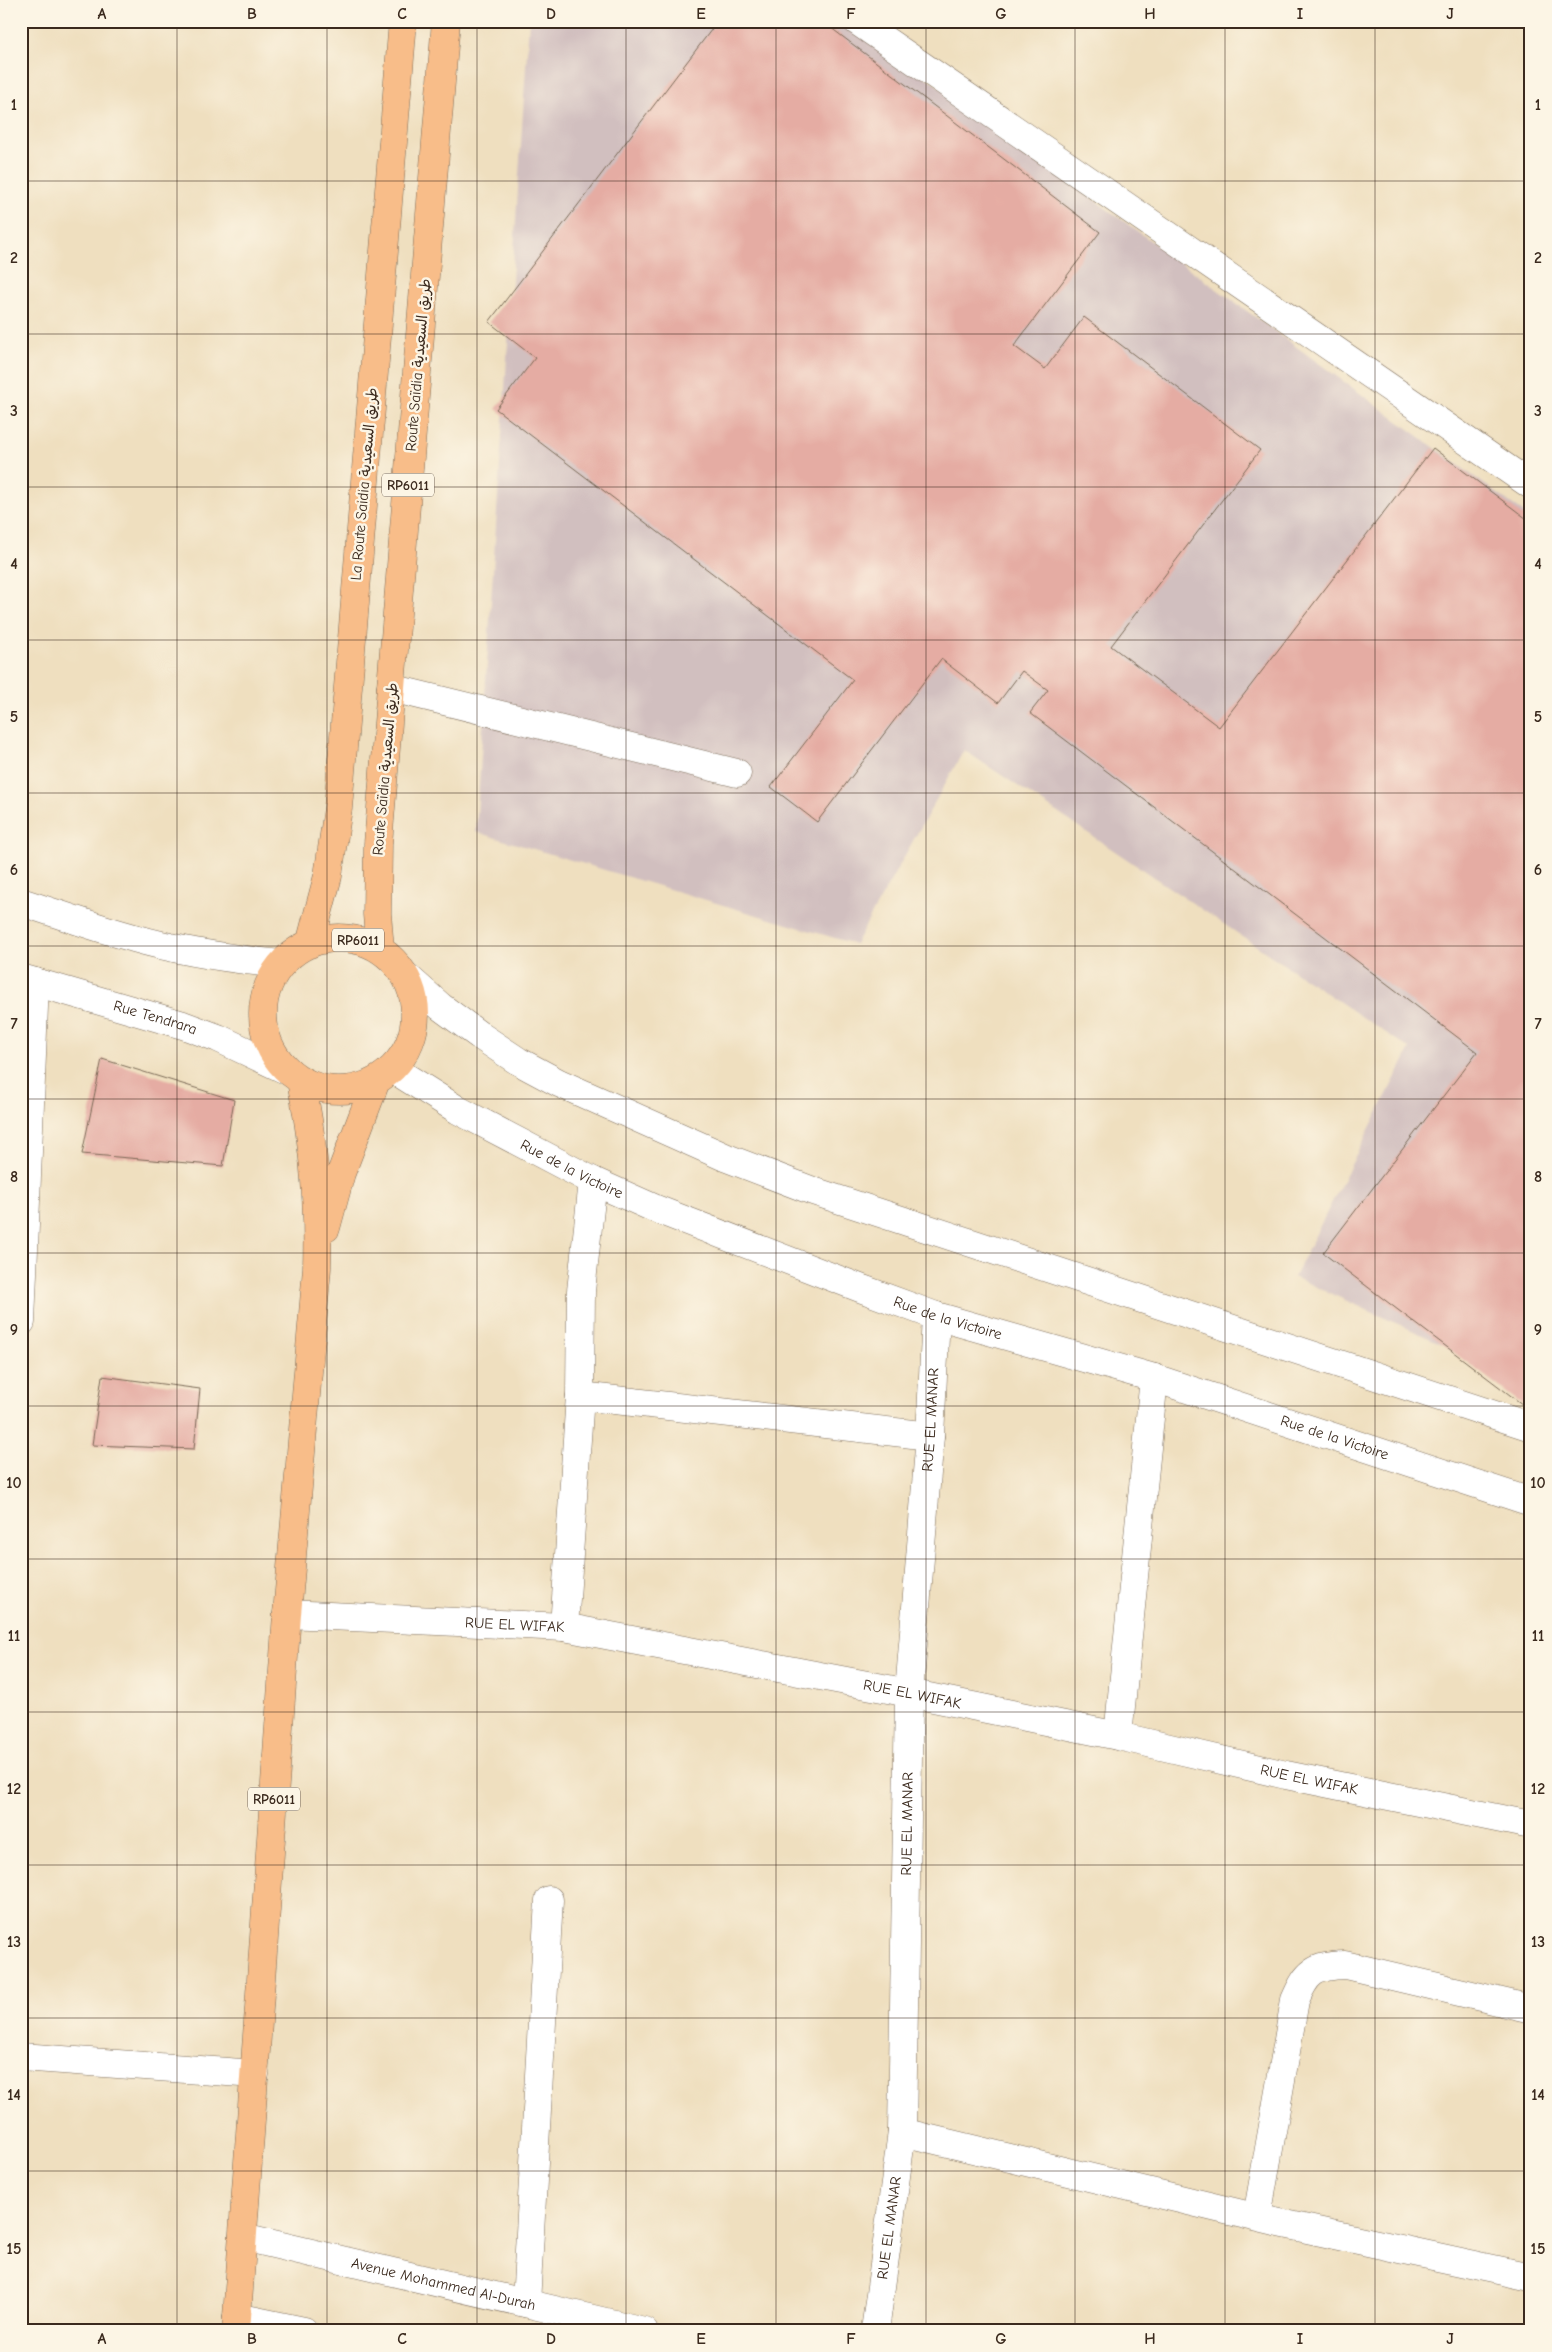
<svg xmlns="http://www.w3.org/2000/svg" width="1552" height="2352" font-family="'Comic Neue','Playpen Sans Arabic',sans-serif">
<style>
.industrial{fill:#d1bfbf}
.building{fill:#e5aca3}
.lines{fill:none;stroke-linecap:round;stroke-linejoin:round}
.minor-casing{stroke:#7a6956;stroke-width:29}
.highway-casing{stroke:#7a6956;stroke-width:29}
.minor{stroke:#fff;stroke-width:28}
.highway{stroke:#f8bd89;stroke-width:28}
.grid{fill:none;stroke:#3b2a1e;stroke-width:1;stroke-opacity:0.55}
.labels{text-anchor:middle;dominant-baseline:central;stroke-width:5;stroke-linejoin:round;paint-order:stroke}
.shield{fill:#fcf5e5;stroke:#75675a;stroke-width:1}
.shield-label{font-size:14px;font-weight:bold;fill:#3b2a1e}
.street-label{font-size:15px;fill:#3b2a1e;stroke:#fcf5e5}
.neatline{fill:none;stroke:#3b2a1e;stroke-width:2}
.grid-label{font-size:16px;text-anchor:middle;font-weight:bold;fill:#3b2a1e}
</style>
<rect width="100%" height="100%" fill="#fcf5e5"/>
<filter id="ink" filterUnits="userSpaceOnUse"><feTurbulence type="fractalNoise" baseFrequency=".02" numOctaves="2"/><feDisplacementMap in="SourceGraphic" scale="10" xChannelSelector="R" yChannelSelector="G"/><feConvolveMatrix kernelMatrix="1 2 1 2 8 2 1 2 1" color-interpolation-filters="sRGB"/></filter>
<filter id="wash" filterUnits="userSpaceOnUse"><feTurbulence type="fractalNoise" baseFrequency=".0096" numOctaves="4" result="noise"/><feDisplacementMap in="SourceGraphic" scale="20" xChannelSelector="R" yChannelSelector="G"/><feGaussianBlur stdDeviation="1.12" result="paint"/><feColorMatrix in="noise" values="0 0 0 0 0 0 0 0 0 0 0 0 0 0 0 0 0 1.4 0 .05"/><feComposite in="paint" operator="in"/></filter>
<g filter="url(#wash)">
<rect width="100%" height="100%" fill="#efdfbf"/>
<!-- industrial -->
<path class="industrial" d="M529,21H849L1531,518V1384L1294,1277L1410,1049L964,750L855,944L476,832Z"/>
<g id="blocks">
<!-- building -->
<path class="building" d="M718,21H822L1100,232L1014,346L1045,369L1084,317L1260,450L1111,646L1219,727L1433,448L1531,522V1411L1323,1253L1477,1052L1030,713L1048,690L1022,671L998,703L941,659L817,822L771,787L853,680L496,409L535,358L489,322Z
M102,1059L234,1100L223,1166L82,1154Z
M102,1376L200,1389L194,1449L92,1445Z"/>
</g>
</g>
<g filter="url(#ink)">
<use href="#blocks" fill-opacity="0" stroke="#7a6956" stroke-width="1"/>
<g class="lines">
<defs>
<g id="minor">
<path d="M857,21L1531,485"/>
<path d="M391,688L737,773"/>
<path d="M21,902C59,914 96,928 134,938C182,952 231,959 281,964"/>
<path d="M406,976L441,1007L479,1035L518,1061L559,1083L727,1158L813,1191L1531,1427"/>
<path id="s1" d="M21,978L183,1025L218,1038L286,1070"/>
<path id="s2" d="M393,1069L458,1110L593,1181L656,1209L860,1288L936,1316L1154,1378L1531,1502"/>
<path d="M21,1322L35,982"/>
<path d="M580,1396L930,1436"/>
<path id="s3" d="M287,1614L564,1627L909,1693L1118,1736L1286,1775L1531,1825"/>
<path d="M564,1627L580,1396L581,1291L593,1181"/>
<path d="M1118,1736L1154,1378"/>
<path d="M21,2057L255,2074"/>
<path d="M902,2132L1275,2222L1531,2277"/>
<path d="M1257,2217L1295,2000C1307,1972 1314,1966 1345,1965L1531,2009"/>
<path id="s4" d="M243,2237L644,2331"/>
<path d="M526,2303L549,1900"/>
<path d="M237,2317L304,2331"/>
<path id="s5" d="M875,2331L902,2132L909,1693L930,1436L936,1316"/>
</g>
<path id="highway" d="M263 1014a76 76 0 1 1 152 0a76 76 0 1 1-152 0Z
M310,944L328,876L338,808L403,21
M380,949L377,914L378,844L446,21
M326,1228L341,1173L376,1081
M236,2331L287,1614L317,1268C319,1204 314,1144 301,1081"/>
</defs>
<!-- minor casing -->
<use href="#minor" class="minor-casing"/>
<!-- highway casing -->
<use href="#highway" class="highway-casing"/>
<!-- minor -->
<use href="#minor" class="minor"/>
<!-- highway -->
<use href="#highway" class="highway"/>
</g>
</g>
<!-- grid -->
<path class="grid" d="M177,21V2331M327,21V2331M477,21V2331M626,21V2331M776,21V2331M926,21V2331M1075,21V2331M1225,21V2331M1375,21V2331M21,181H1531M21,334H1531M21,487H1531M21,640H1531M21,793H1531M21,946H1531M21,1099H1531M21,1253H1531M21,1406H1531M21,1559H1531M21,1712H1531M21,1865H1531M21,2018H1531M21,2171H1531"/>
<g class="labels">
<!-- shield labels -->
<g class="shield">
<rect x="382" y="473.5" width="52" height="23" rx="4"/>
<rect x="332" y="928.5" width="52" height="23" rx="4"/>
<rect x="248" y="1787.5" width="52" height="23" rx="4"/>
</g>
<g class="shield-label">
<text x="408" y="485">RP6011</text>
<text x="358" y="940">RP6011</text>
<text x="274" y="1799">RP6011</text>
</g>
<!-- street labels -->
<g class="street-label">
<text transform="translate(418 365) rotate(-85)">Route Saïdia طريق السعيدية</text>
<text transform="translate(364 484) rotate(-85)">La Route Saidia طريق السعيدية</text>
<text transform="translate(385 769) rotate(-85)">Route Saïdia طريق السعيدية</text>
<text stroke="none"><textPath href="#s1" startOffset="140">Rue Tendrara</textPath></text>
<text stroke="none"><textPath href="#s2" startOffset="205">Rue de la Victoire</textPath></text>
<text stroke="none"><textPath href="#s2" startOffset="610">Rue de la Victoire</textPath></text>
<text stroke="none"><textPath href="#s5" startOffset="914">RUE EL MANAR</textPath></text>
<text stroke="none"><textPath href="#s2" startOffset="1015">Rue de la Victoire</textPath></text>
<text stroke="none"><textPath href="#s3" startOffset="228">RUE EL WIFAK</textPath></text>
<text stroke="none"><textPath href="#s3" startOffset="632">RUE EL WIFAK</textPath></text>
<text stroke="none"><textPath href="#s3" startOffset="1038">RUE EL WIFAK</textPath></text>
<text stroke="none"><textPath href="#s5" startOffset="509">RUE EL MANAR</textPath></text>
<text stroke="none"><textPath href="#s5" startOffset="104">RUE EL MANAR</textPath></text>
<text stroke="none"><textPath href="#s4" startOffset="206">Avenue Mohammed Al-Durah</textPath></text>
</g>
</g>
<!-- margin -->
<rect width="1552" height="2352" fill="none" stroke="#fcf5e5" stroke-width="55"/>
<rect x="28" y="28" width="1496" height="2296" class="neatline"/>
<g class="grid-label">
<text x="102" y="19">A</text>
<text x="252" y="19">B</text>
<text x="402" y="19">C</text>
<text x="551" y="19">D</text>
<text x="701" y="19">E</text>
<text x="851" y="19">F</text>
<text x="1001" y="19">G</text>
<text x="1150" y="19">H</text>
<text x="1300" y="19">I</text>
<text x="1450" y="19">J</text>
<text x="14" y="110">1</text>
<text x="1538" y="110">1</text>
<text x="14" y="263">2</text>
<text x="1538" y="263">2</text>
<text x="14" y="416">3</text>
<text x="1538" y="416">3</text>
<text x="14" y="569">4</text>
<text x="1538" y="569">4</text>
<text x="14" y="722">5</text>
<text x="1538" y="722">5</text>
<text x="14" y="875">6</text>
<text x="1538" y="875">6</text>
<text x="14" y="1029">7</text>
<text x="1538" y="1029">7</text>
<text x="14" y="1182">8</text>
<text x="1538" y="1182">8</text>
<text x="14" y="1335">9</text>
<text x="1538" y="1335">9</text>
<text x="14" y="1488">10</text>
<text x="1538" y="1488">10</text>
<text x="14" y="1641">11</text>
<text x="1538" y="1641">11</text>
<text x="14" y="1794">12</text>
<text x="1538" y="1794">12</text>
<text x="14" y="1947">13</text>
<text x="1538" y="1947">13</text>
<text x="14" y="2100">14</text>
<text x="1538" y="2100">14</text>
<text x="14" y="2254">15</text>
<text x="1538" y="2254">15</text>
<text x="102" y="2344">A</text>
<text x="252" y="2344">B</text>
<text x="402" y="2344">C</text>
<text x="551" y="2344">D</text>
<text x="701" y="2344">E</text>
<text x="851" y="2344">F</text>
<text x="1001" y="2344">G</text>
<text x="1150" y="2344">H</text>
<text x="1300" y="2344">I</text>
<text x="1450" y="2344">J</text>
</g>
</svg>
